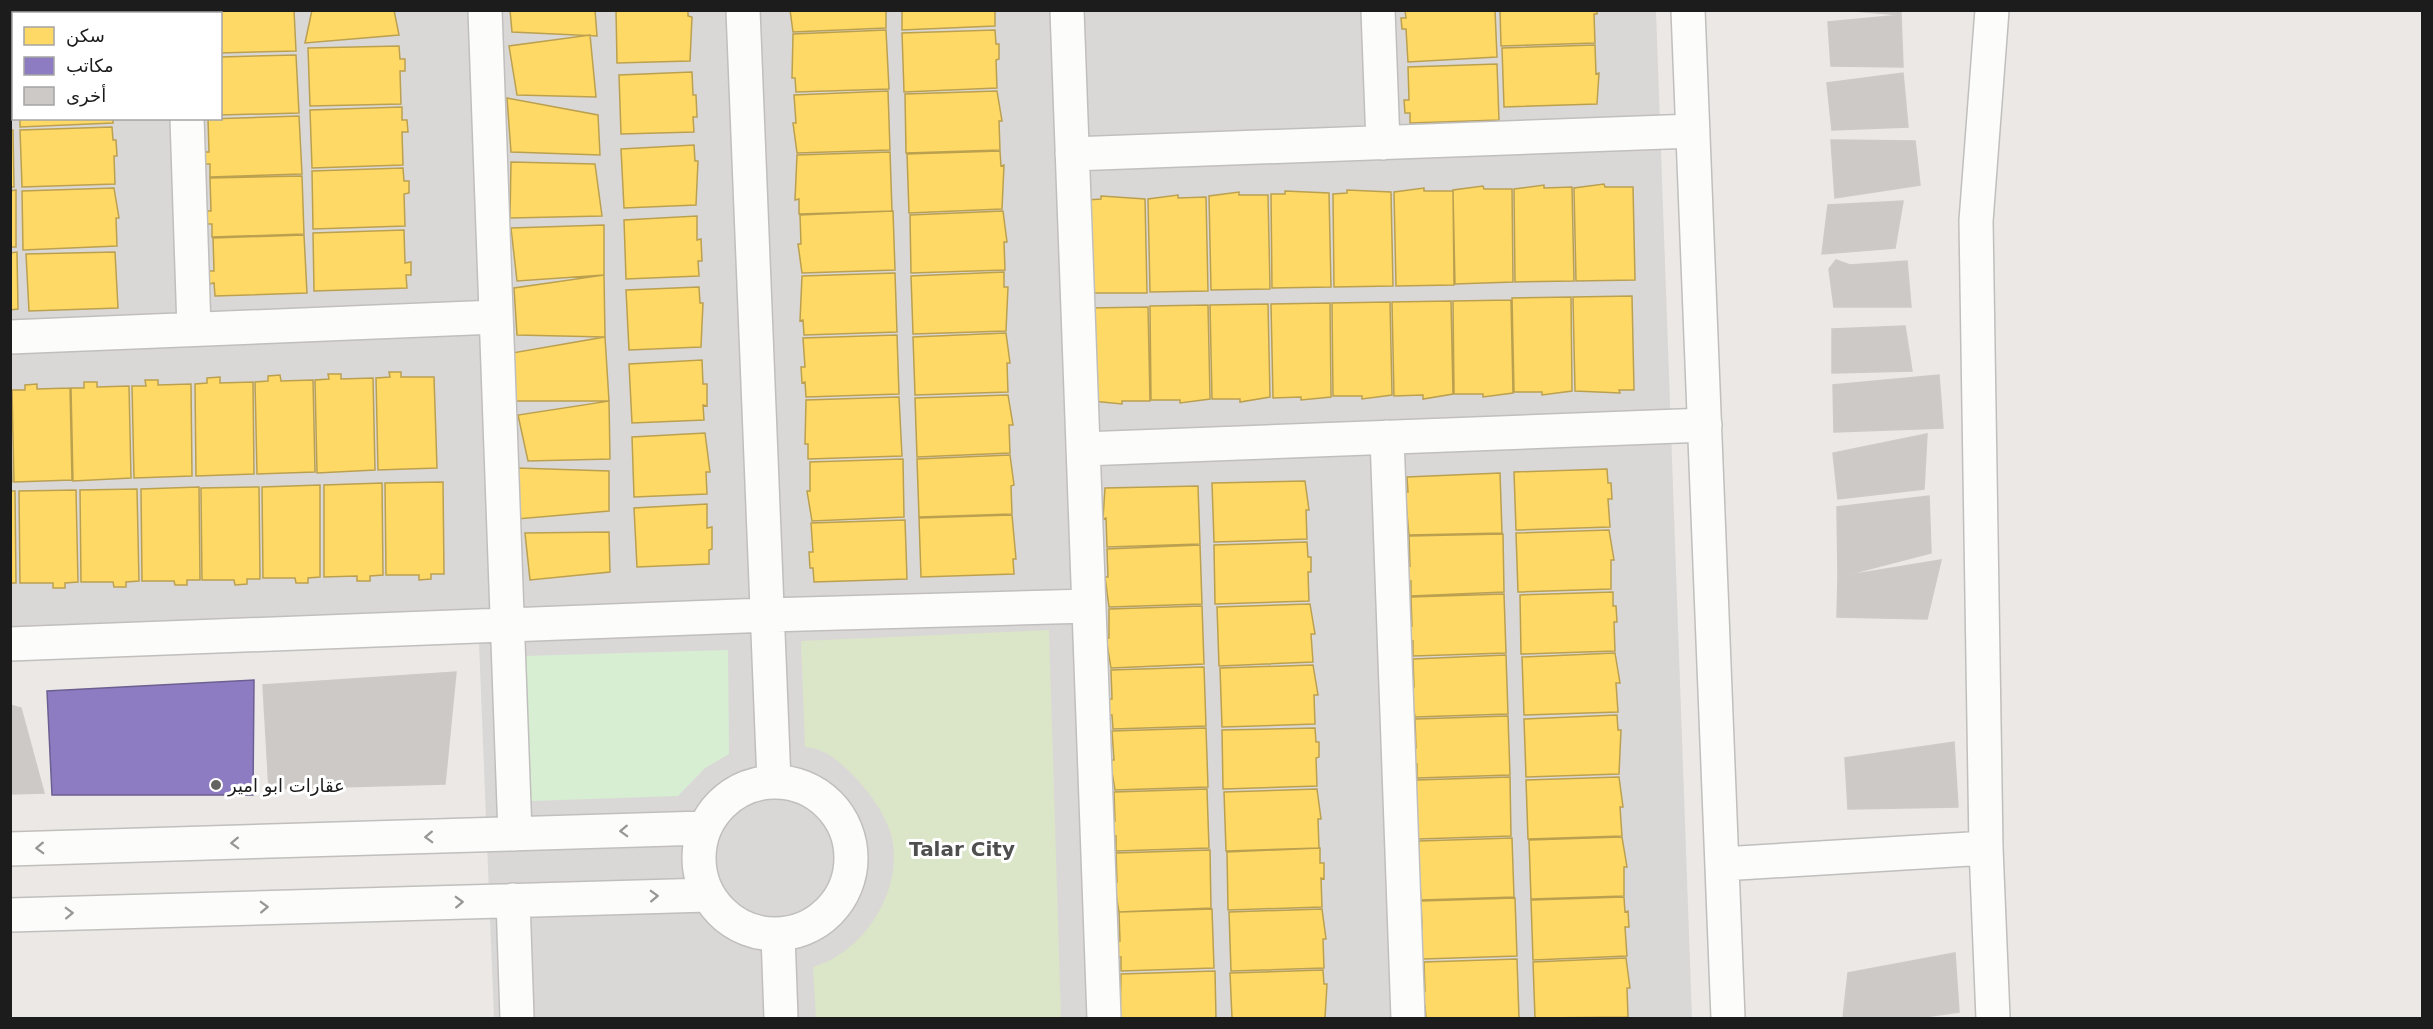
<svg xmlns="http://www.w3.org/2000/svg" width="2433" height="1029" font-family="'DejaVu Sans',Cairo,sans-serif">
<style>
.residential{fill:#dad8d6;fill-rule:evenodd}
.religious{fill:#d9d8d6}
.grass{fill:#dbe5c7}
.park{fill:#d7eed3}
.homes{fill:#ffd966;stroke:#bba050;stroke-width:1.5}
.offices{fill:#8e7cc3;stroke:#6c5f91;stroke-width:1.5}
.building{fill:#ccc9c6;stroke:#cecac7;stroke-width:1.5}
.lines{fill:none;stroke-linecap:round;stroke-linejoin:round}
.minor-casing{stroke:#c0bfbd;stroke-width:36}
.minor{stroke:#fcfcfb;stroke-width:33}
.oneway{stroke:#979797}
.poi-dot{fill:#646362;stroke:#fff;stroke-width:2}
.labels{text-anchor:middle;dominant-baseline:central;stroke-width:6;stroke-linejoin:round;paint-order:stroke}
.poi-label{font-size:18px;fill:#1c1c1c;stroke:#fff;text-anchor:start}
.neighbourhood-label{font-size:20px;font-weight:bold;fill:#4f4f4f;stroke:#fff}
</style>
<rect width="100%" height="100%" fill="#ebe8e5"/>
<!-- residential -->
<path class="residential" d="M10,11H1656L1692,1018H494L479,643L11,660ZM14,14H220V118H14Z"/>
<!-- religious -->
<path class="religious" d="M685,940L692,951L715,968L740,978L741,1018H538L536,944Z"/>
<!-- grass -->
<path class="grass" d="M1049,630L1061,1018H816L813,967C864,952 903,892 892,838C886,814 868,790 851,773C836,759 826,749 805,747L801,641Z"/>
<!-- park -->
<path class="park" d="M728,650L729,754L705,768L678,796L531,801L525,656Z"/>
<!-- homes -->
<path class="homes" d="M17,10H109V14H17Z
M202,10H294L296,51L220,53V14H202Z
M312,10H394L399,35L305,43Z
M510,10H595L597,36L512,32Z
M616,10H688V16L692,17L690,61L617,63Z
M790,10H886V28L793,32Z
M902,10H995V26L902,30Z
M1405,10H1495L1497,57L1408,62L1406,29H1402L1401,18H1406Z
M1500,10H1597V14H1594L1595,43L1501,46Z
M886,30L889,89L796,92L795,78H792L793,34Z
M995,30L996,44H999V59L996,60L997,88L904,92L902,33Z
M590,35L596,97L517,95L509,46Z
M1595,45L1596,74L1599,73L1597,104L1504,107L1502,48Z
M399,46L400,59H405V71H400L401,104L310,106L308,48Z
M296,55L299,113L220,115V57Z
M1497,64L1499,120L1410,123V113H1405L1404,100H1409L1408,67Z
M692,72L693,95H696L697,117H693L694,132L621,134L619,75Z
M888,91L890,150L797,153L793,123H796L794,95Z
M997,91L1002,121H999L1000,150L906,153L905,94Z
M507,98L598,115L600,155L511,152Z
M402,107V120H407L408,132H402L403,165L312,168L310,110Z
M299,116L302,174L210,177V164H204V152H209L208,119Z
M20,118H113V123L20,127Z
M112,127L113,140H116L117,156H114L115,184L22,187L20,130Z
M10,130H13L14,187H10Z
M694,145L695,161H698L696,205L624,208L621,149Z
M1000,151L1001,166L1004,165L1002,209L909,213L907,154Z
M890,152L892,211L799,214V199L795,200L797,155Z
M511,162L595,164L602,216L510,218Z
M403,168L404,181H409V193L404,194L405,226L313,229L312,171Z
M302,176L304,234L212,237V224H207L206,211H211L210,178Z
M1604,184L1605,187H1633L1635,280L1576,281L1574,188Z
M1544,185V188L1572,187L1574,281L1515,282L1514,189Z
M1483,186L1484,189H1512L1513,282L1455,284L1453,190Z
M114,188L119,218H116L117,246L23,250L22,191Z
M1424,188V191H1453L1454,285L1396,286L1394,192Z
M16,190V247H10V191Z
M1347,190L1391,192L1393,286L1334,287L1333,194L1347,193Z
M1285,191L1329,193L1331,287L1272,288L1271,194H1285Z
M1239,192V195H1268L1270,289L1211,290L1209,196Z
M1178,195V198L1206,197L1208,291L1150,292L1148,199Z
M1101,196L1145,199L1147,293H1088L1087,200L1101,199Z
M893,211L895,270L802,273L798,244H801L800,215Z
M1003,211L1007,242H1004L1005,270L911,273L910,215Z
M697,216V240L701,239L702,261H698L699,276L626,279L624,220Z
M604,225V275L517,281L511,228Z
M404,230L405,263L411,262V275H406L407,288L314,291L313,233Z
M304,235L307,293L215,296L214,283L209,284V271H214L213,238Z
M17,252L18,309L10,310V253Z
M115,252L118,308L29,311L26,254Z
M1004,272V287H1008L1006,331L913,334L911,276Z
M895,273L897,332L804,335L803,320L800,321L802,276Z
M604,275L605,337L517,335L514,288Z
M699,287L700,303H703L701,347L629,350L626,290Z
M1632,296L1634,390H1619L1620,393L1575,391L1573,297Z
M1571,297L1572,391L1542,395V392H1514L1512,298Z
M1511,300L1513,393L1483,397V394H1454L1453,301Z
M1451,301L1453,394L1423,399V395L1394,396L1392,302Z
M1390,302L1392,395L1362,399V396H1333L1332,303Z
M1330,303L1331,397L1301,400V397L1273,398L1271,304Z
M1268,304L1270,397L1240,402V399H1212L1210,305Z
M1208,305L1210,399L1180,403V400H1151L1150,306Z
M1148,307L1150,401H1122V404L1092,401L1090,308Z
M1006,333L1010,363H1007L1008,392L915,395L913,337Z
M897,335L899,394L806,397L805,382L802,383L801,367H805L803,338Z
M605,337L609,401H515L512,353Z
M702,360L703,384H707V406L703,405L704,420L632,423L629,364Z
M389,372H401V377H434L437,468L378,470L376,378L390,377Z
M328,374H341V379L373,378L375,470L317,473L315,380L329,379Z
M280,375L281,381L313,380L315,472L257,474L255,382L268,381V376Z
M220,377V383L253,382L254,474L196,476L195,384L207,383V378Z
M145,380H158V385L191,384L192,476L134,478L132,386H146Z
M84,382H97V387L129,386L131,478L73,481L71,388H84Z
M37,384V389L70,388L72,480L14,482L12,390H25V385Z
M1008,395L1013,425H1009L1010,453L917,457L915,398Z
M899,397L902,456L808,459V444H805L806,400Z
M10,398L12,482H10Z
M609,401L610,459L528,461L518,415Z
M705,433L710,472H706L707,494L634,497L632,437Z
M1010,455L1014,485L1011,486L1012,514L919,517L917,459Z
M903,459L904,517L812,521L807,491H810V462Z
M517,468L609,471V511L517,519Z
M1607,469L1608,483H1611L1612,499H1608L1610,527L1516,530L1514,472Z
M1500,473L1502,533L1409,535L1405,492H1408L1407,477Z
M1305,481L1309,510H1306L1307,539L1214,542L1212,483Z
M443,482L444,574H431V579L419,580V575H386L385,483Z
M382,483L383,575L370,576V581H357V576L324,577V485Z
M320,485V577L308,578V583H296L295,578H263L262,487Z
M1198,486L1200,544L1107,547L1106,518L1103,519L1105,488Z
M199,487L200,580H187V585H175L174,581H142L141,489Z
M259,487L260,579H247V584L235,585L234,580H202L201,488Z
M137,489L139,581L126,582V587H114L113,582H81L80,490Z
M76,490L78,582L65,583V588H53V583H20L19,491Z
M10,491H15L16,583H10Z
M707,504V528L712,527V549L709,550V564L637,567L634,508Z
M1012,515L1016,559H1013L1014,574L921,577L919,518Z
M905,520L907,579L814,582L813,568H810L809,552H813L811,523Z
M1609,530L1614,560H1611V589L1518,592L1516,533Z
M609,532L610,572L530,580L525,533Z
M1503,534L1504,592L1411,596V581H1408L1407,565L1410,566L1409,536Z
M1307,542L1308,557H1311V572H1308L1309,601L1215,604L1214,545Z
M1200,545L1202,604L1109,607L1105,577H1108L1107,549Z
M1613,592V606H1616L1617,622H1614L1615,651L1521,654L1520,595Z
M1504,594L1506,653L1413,656V641H1409V626H1412L1411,597Z
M1310,604L1315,634H1311L1313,662L1219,666L1217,607Z
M1202,606L1204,664L1111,668L1106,638H1109V609Z
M1615,653L1620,683H1616L1618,712L1524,715L1522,657Z
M1506,655L1508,714L1415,717L1411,688L1414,687L1413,659Z
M1313,665L1318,695H1314L1315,724L1222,727L1220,668Z
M1204,667L1206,726L1113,729L1112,715H1109V699H1112L1111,670Z
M1617,715L1618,730H1621L1619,774L1526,777L1524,719Z
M1508,716L1510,775L1417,778V764H1414L1413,748H1416L1415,719Z
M1206,728L1208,787L1115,790L1110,760H1114L1112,731Z
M1315,728L1316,742H1319V757L1316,758L1317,786L1223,789L1222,730Z
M1510,777L1511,836L1418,839L1414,809H1417L1416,780Z
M1619,777L1623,807H1620L1622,836L1528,839L1526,780Z
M1207,789L1209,848L1116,851V836L1112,837V821H1115L1114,792Z
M1317,789L1321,819H1318L1319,848L1226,851L1224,792Z
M1622,837L1627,867H1624V896L1531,899L1529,840Z
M1512,838L1514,897L1421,900L1420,885H1417L1419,841Z
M1320,848V863H1324V879L1321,878L1322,907L1228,910L1227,852Z
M1210,850L1211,908L1119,912L1114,882H1117L1116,853Z
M1624,897L1625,912L1628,911L1629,927H1625L1627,956L1533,960L1531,900Z
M1515,898L1517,956L1423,959L1419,929H1422L1421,901Z
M1212,909L1214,968L1121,971V957H1118L1117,941H1120L1119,912Z
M1322,909L1326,939H1323L1324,968L1231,971L1229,912Z
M1626,958L1630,988H1627L1628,1017L1535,1018L1533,962Z
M1517,959L1519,1018H1426L1425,1006H1422V991H1425L1424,962Z
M1323,970L1324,984H1327L1325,1018H1232L1230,973Z
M1215,971L1216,1018H1120L1121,974Z"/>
<!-- offices -->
<path class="offices" d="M254,680L253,795H52L47,691Z"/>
<!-- building -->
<path class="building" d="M1842,10H1901V15Z
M1901,15L1903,67L1831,66L1828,22Z
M1903,73L1908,127L1832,130L1827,83Z
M1831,140L1915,141L1920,185L1835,198Z
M1903,201L1895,248L1822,254L1828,205Z
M1836,260L1850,265L1907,261L1911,307H1834L1829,269Z
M1905,326L1912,371L1832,373V329Z
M1939,375L1943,428L1834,432L1833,385Z
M1927,434L1924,489L1838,499L1833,453Z
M1929,496L1931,553L1838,577L1837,507Z
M1941,560L1927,619L1837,617L1838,577Z
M456,672L445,784L269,789L263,685Z
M10,705L21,708L44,793L10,794Z
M1954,742L1958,807L1848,809L1845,758Z
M1955,953L1959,1012L1917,1018H1843L1848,973Z"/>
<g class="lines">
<defs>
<path id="minor" d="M183,10V14
M485,10L515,834
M743,10L774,782
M1067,10L1104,1018
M1378,10L1383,143
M1688,10L1728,1018
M1992,10L1976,221L1986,848L1993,1018
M187,118L194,329
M1072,154L1693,131
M10,337L496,317
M1387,437L1408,1018
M1083,449L1705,425
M10,644L767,615L1089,606
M699 858a76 76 0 1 1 152 0a76 76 0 1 1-152 0Z
M10,849L704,828
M1722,864L1986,848
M513,900L517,1018
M10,915L708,895
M778,935L781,1018"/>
</defs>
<!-- minor casing -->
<use href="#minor" class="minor-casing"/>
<!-- minor -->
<use href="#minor" class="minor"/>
</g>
<!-- one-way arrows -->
<defs><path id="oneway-chevron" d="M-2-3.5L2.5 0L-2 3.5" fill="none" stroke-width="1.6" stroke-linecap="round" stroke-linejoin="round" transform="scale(1.5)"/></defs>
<g class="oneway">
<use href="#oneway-chevron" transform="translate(624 831) rotate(178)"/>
<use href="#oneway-chevron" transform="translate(429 837) rotate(178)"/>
<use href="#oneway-chevron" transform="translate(235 843) rotate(178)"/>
<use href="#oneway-chevron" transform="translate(40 848) rotate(178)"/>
<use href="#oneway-chevron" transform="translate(654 896) rotate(-2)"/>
<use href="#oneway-chevron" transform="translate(459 902) rotate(-2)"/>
<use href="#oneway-chevron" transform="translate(264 907) rotate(-2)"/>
<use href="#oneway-chevron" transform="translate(69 913) rotate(-2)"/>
</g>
<!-- markers -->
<circle class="poi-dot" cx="216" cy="785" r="6"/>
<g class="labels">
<!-- poi labels -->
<g class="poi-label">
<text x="228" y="785">عقارات ابو امير</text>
</g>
<!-- neighbourhood labels -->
<g class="neighbourhood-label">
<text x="962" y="849">Talar City</text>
</g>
</g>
<!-- border -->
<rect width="2433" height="1029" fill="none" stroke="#1c1c1c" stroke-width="24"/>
<!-- legend -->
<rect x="12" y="12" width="210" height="108" fill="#ffffff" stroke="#a4a4a4" stroke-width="1.5"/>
<rect x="24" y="27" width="30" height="18" fill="#ffd966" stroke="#a4a4a4" stroke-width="1.5"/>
<text x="66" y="42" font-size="18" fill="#1c1c1c">سكن</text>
<rect x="24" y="57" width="30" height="18" fill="#8e7cc3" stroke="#a4a4a4" stroke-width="1.5"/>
<text x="66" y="72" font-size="18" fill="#1c1c1c">مكاتب</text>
<rect x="24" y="87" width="30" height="18" fill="#ccc9c6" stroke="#a4a4a4" stroke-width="1.5"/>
<text x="66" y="102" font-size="18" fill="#1c1c1c">أخرى</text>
</svg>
